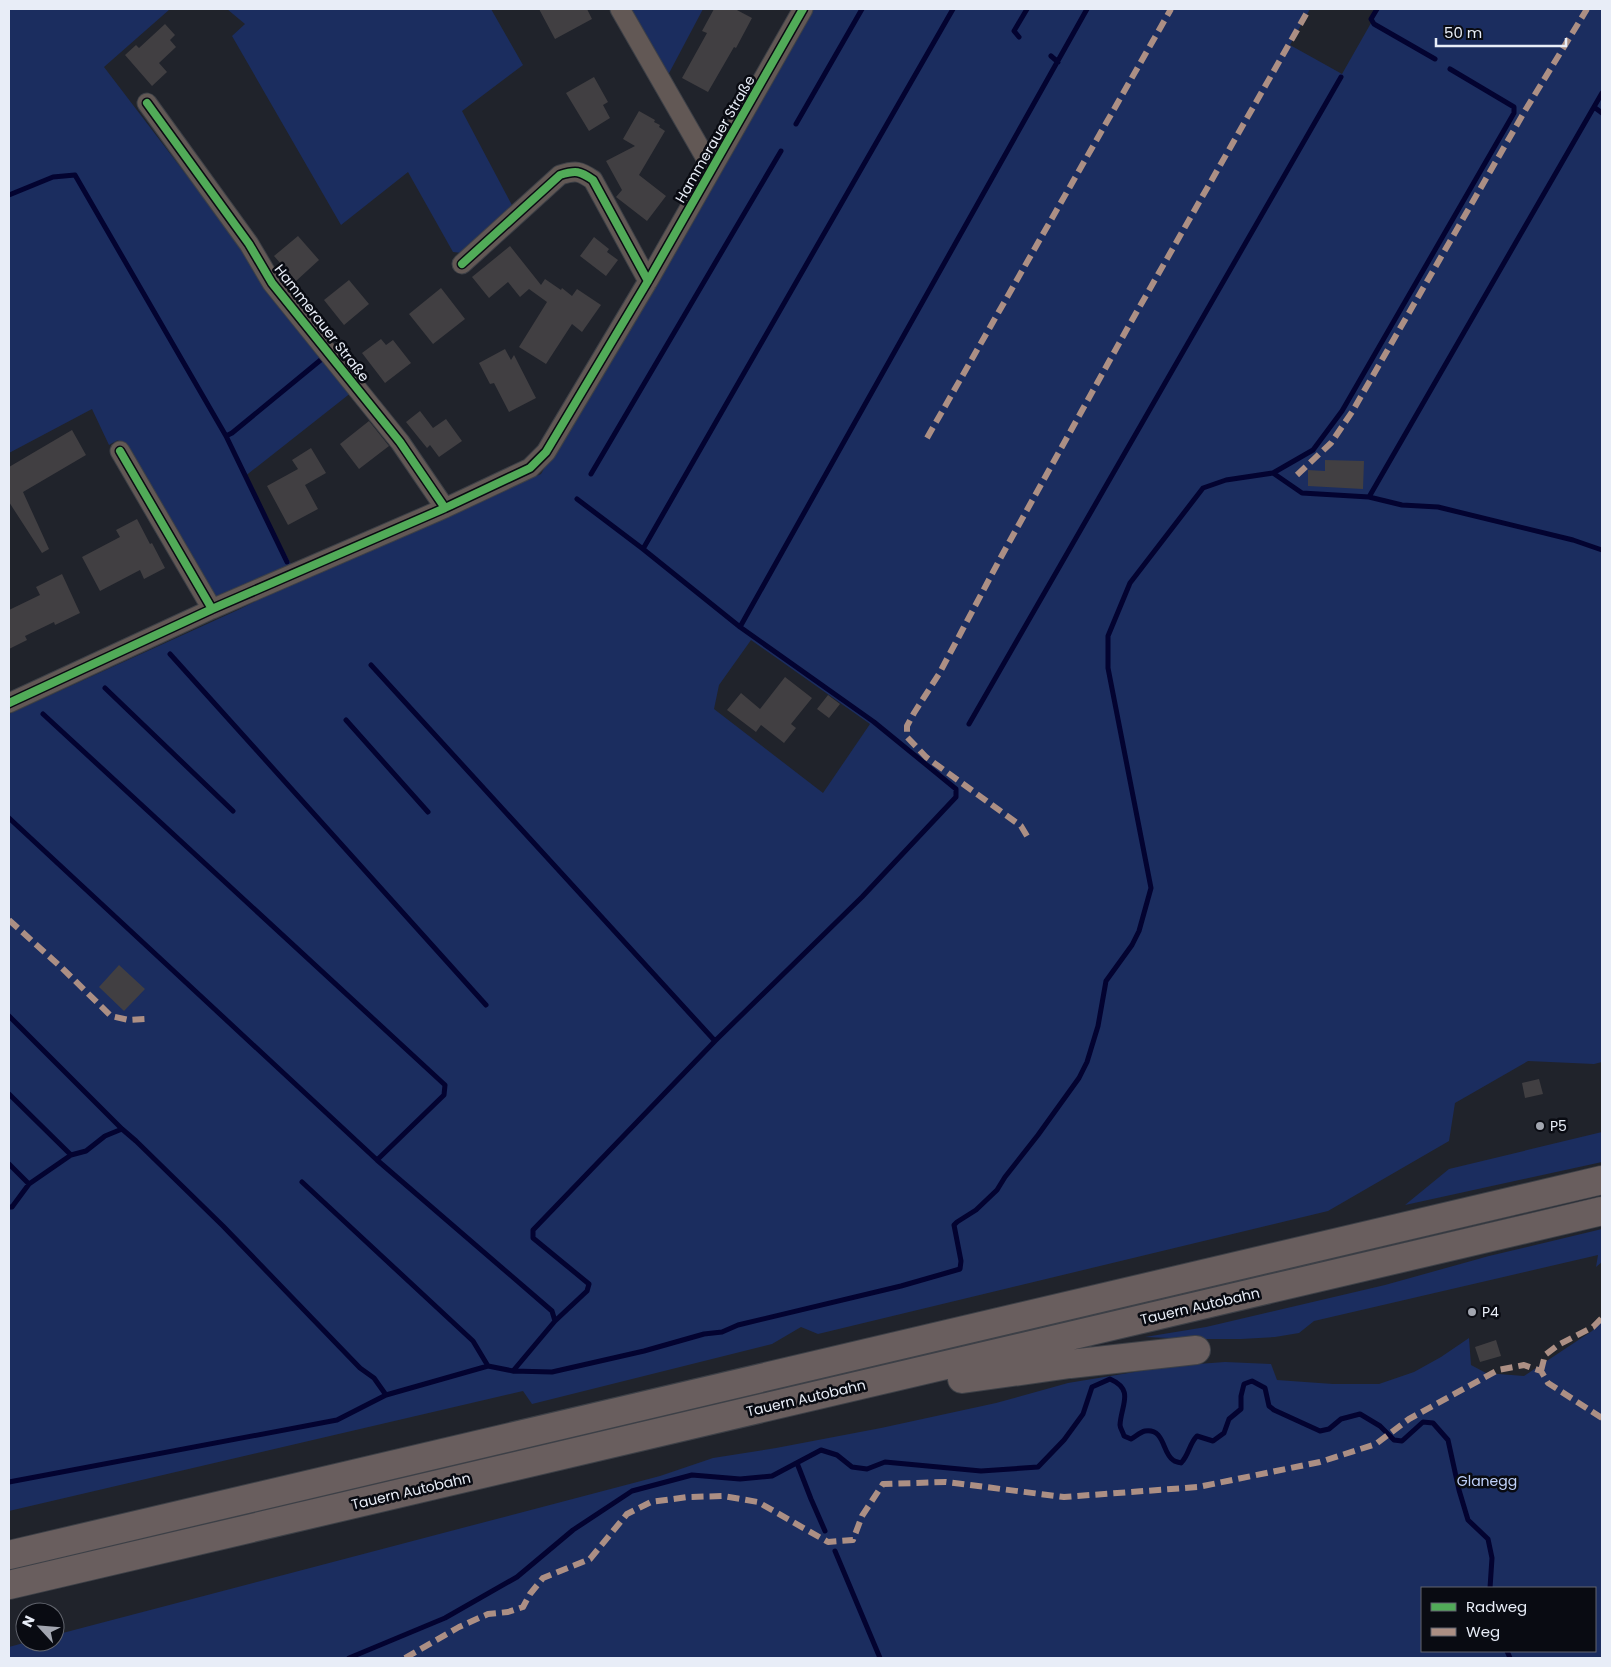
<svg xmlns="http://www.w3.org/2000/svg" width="1611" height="1667" font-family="Poppins,sans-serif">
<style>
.green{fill:#1b2d5f;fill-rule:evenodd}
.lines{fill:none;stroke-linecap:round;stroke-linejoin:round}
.stream{stroke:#030330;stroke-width:5}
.building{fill:#413f42}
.street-casing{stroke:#3d4047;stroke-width:21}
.highway-casing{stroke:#3d4047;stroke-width:30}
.street{stroke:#625855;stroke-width:19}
.highway{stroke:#695e5e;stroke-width:28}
.quiet{stroke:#ac8f84;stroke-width:6;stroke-dasharray:12 6;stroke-linecap:butt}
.cycleway-casing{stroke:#090b12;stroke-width:11}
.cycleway{stroke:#51ab58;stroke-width:8}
.poi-dot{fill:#a2a6b0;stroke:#090b12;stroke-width:2}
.labels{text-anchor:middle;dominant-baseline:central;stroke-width:5;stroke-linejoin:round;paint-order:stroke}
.street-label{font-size:14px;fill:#e8edf7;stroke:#090b12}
.poi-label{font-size:14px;fill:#e8edf7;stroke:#090b12;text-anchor:start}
.park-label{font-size:14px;fill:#bfd1fa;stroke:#090b12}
</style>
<rect width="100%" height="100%" fill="#20232b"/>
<!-- green -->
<path class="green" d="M9,9H170L104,67L352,392L244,477L292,566L216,600L118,440L109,445L92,409L9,453Z
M227,9H491L523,65L462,111L514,209L462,253L453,252L408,172L341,225L232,36L245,24Z
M629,9H703L667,77Z
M804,9H1310L1290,45L1342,74L1379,9H1602V1062L1594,1064L1528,1061L1455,1103L1449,1141L1328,1211L818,1334L801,1327L772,1344L532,1404L523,1391L9,1511V714L240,609L302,578L541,474ZM751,640L870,724L823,793L714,709L719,685Z
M1602,1132V1162L1405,1205L1449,1169Z
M1602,1229V1262L1596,1267L1598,1255L1314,1321L1299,1333L1275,1337L1241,1339H1193L1145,1337L1206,1327L1385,1285L1489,1256Z
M1602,1321V1658H9V1647L27,1642H55V1635L660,1476L713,1458L776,1448L881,1428L996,1403L1068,1383L1171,1366L1225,1362L1271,1364L1277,1380L1333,1384H1379L1414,1372L1441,1357L1469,1338L1471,1365L1486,1373L1524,1376L1592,1331ZM1422,1588H1595V1651H1422Z"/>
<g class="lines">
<!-- stream -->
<path class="stream" d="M1377,9L1371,19L1374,24L1435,59
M1019,37L1014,31L1027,9
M1051,56L1058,62
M1594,107L1602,113
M796,124L862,9
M9,195L53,177L75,175L226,436L287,562
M226,436L232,433L323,358
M1273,473L1302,493L1369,497L1402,505L1438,507L1573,540L1602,550
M591,474L781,151
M1369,497L1602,93
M643,549L953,9
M740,627L1087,9
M170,654L486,1005
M371,665L715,1041
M105,688L233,811
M43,714L445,1085L444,1095L377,1160
M346,720L428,812
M969,724L1341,77
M9,818L377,1160L552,1311L555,1321
M9,1016L122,1129L136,1141L223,1226L360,1368L374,1378L386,1395
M9,1094L71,1155
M9,1164L29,1184
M302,1182L473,1341L488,1366
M9,1207H12L29,1184L71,1155L86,1151L105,1136L122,1129
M513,1371L555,1321L587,1291L589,1284L533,1238V1230L715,1041L862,897L956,797V789L874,722L740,627L643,549L577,499
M797,1463L811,1499L825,1531
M9,1482L337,1420L386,1395L488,1366L513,1371L552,1372L644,1351L704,1334L722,1332L738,1325L901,1286L960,1269L961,1261L954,1225L957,1222L976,1210L997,1190L1005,1177L1038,1135L1079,1078L1087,1062L1098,1026L1106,981L1132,945L1139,931L1151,888L1108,668V636L1130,583L1203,488L1226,480L1273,473L1313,450L1342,411L1514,113V107L1450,69
M835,1551L880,1658
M1507,1651L1510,1658
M349,1658L445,1618L517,1577L573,1530L632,1491L692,1475L740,1479L772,1476L821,1450L837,1455L852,1467L867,1469L885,1462L981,1471L1038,1467L1064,1440L1083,1414L1092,1387L1110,1379C1135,1390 1121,1405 1120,1425C1120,1428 1123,1432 1124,1436L1131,1439C1135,1437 1140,1432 1145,1431C1165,1428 1162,1453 1173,1460C1175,1462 1178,1462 1181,1463C1189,1455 1189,1444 1197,1436L1213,1441L1224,1433L1229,1419L1241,1409V1396L1244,1384L1252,1381L1265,1388L1269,1406L1274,1410L1320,1431L1329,1429L1341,1419L1360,1414L1380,1426L1394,1440L1402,1441L1423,1422L1433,1423L1448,1440L1459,1490L1468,1520L1488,1539L1492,1558L1490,1588"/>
</g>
<!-- building -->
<path class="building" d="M539,9H587L592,19L555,39Z
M714,9H735L752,18L736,48L734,47L708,92L682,78L707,33L702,31Z
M165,24L175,35L170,40L176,47L159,63L167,72L152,86L125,55L136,45L139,48Z
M594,77L608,102L603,105L610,118L589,131L566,93Z
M639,111L655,120L654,122L660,125L659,127L665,131L639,175L666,196L647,221L616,197L622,190L606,161L635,146L623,139Z
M298,236L319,260L296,281L274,256Z
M594,237L609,249L607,252L618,260L606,276L580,256Z
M510,246L541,285L545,279L561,290L562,288L572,296L577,289L601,305L582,332L572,324L546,364L519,347L547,302L529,289L520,297L508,282L489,298L472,277Z
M349,280L369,304L344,325L324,300Z
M441,288L465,319L433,344L409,314Z
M381,339L386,345L393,340L411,363L385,383L362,353Z
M505,349L511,360L514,355L536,398L509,412L494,383L490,384L479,363Z
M420,411L433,428L446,419L462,441L439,457L430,445L427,448L406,422Z
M369,421L389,446L359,469L340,444Z
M72,430L86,455L23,492L49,549L42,553L9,502V467Z
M311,448L326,473L305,485L318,509L288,525L267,486L298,469L292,460Z
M1325,460L1364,461L1363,489L1308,486V470L1325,471Z
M137,519L150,544L152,543L165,568L144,579L140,570L100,591L82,557L120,537L116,530Z
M62,574L80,613L55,625L54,622L25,636L27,640L9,649V610L40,595L36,587Z
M785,677L812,698L791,724L796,728L784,743L761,725L756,732L727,710L741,693L760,709Z
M828,695L840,704L829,718L817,709Z
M119,965L145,989L124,1011L99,987Z
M1539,1079L1543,1094L1525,1098L1522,1083Z
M1496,1340L1501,1356L1480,1362L1475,1347Z"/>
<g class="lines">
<defs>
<path id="street" d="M620,9L712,169
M147,103L249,244L272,283L400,442L445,508
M462,264L560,175C576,170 580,171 593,180L648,281
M120,451L212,609
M9,703L212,609L445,508L530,468L546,452L648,281L803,9"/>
<path id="highway" d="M962,1379L1070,1364L1196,1350
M9,1555L1602,1180
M9,1585L1602,1211"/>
</defs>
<!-- street casing -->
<use href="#street" class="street-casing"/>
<!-- highway casing -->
<use href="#highway" class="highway-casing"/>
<!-- street -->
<use href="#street" class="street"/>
<!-- highway -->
<use href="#highway" class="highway"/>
<!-- quiet -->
<path class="quiet" d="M927,438L1171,9
M1297,475L1331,443L1352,412L1526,109L1587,9
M1027,836L1021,826L926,757L907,737V726L914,713L939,674L1001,557L1127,329L1309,9
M9,920L62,968L111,1016L129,1020L146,1019
M1541,1371L1545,1355L1558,1345L1593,1327L1602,1318
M405,1658L459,1627L488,1614L508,1612L523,1607L530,1594L543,1578L590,1559L627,1514L651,1502L688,1497L723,1496L758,1502L828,1542L853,1540L862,1516L883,1484L946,1482L1064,1497L1198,1487L1320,1462L1376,1444L1409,1419L1498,1370L1524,1365L1541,1371L1548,1383L1602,1418"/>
<defs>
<path id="cycleway" d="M147,103L249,244L272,283L400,442L445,508
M462,264L560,175C576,170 580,171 593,180L648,281
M120,451L212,609
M9,703L212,609L445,508L530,468L546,452L648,281L803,9"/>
</defs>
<!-- cycleway casing -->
<use href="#cycleway" class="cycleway-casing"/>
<!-- cycleway -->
<use href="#cycleway" class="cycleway"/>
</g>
<!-- markers -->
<g class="poi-dot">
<circle cx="1540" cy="1126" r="5"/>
<circle cx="1472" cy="1312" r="5"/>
</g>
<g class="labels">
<!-- street labels -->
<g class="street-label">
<text transform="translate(715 139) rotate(-60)">Hammerauer Straße</text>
<text transform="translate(322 323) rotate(52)">Hammerauer Straße</text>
<text transform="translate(1200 1306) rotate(-13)">Tauern Autobahn</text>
<text transform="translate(806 1398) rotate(-13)">Tauern Autobahn</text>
<text transform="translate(411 1491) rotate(-13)">Tauern Autobahn</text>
</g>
<!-- poi labels -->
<g class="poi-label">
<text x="1550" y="1126">P5</text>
<text x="1482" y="1312">P4</text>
</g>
<!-- park labels -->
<g class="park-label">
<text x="1487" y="1481">Glanegg</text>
</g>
</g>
<!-- border -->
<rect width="1611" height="1667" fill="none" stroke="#e8edf7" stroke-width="20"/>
<!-- legend -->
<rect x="1421" y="1587" width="175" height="65" fill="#090b12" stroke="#62656e"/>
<rect x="1431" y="1603" width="25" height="8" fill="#51ab58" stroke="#62656e"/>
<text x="1466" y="1612" font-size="15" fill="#e8edf7">Radweg</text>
<rect x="1431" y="1628" width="25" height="8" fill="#ac8f84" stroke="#62656e"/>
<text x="1466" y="1637" font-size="15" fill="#e8edf7">Weg</text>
<!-- north arrow -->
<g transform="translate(40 1627) rotate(296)"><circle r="24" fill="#090b12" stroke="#62656e"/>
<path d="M0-4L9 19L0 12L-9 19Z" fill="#a2a6b0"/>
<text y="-8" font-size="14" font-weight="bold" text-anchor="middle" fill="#e8edf7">N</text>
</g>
<!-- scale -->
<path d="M1436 38v8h130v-8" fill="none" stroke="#e8edf7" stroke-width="2.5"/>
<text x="1444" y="38" font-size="15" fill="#e8edf7" stroke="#090b12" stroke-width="4" paint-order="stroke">50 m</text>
</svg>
